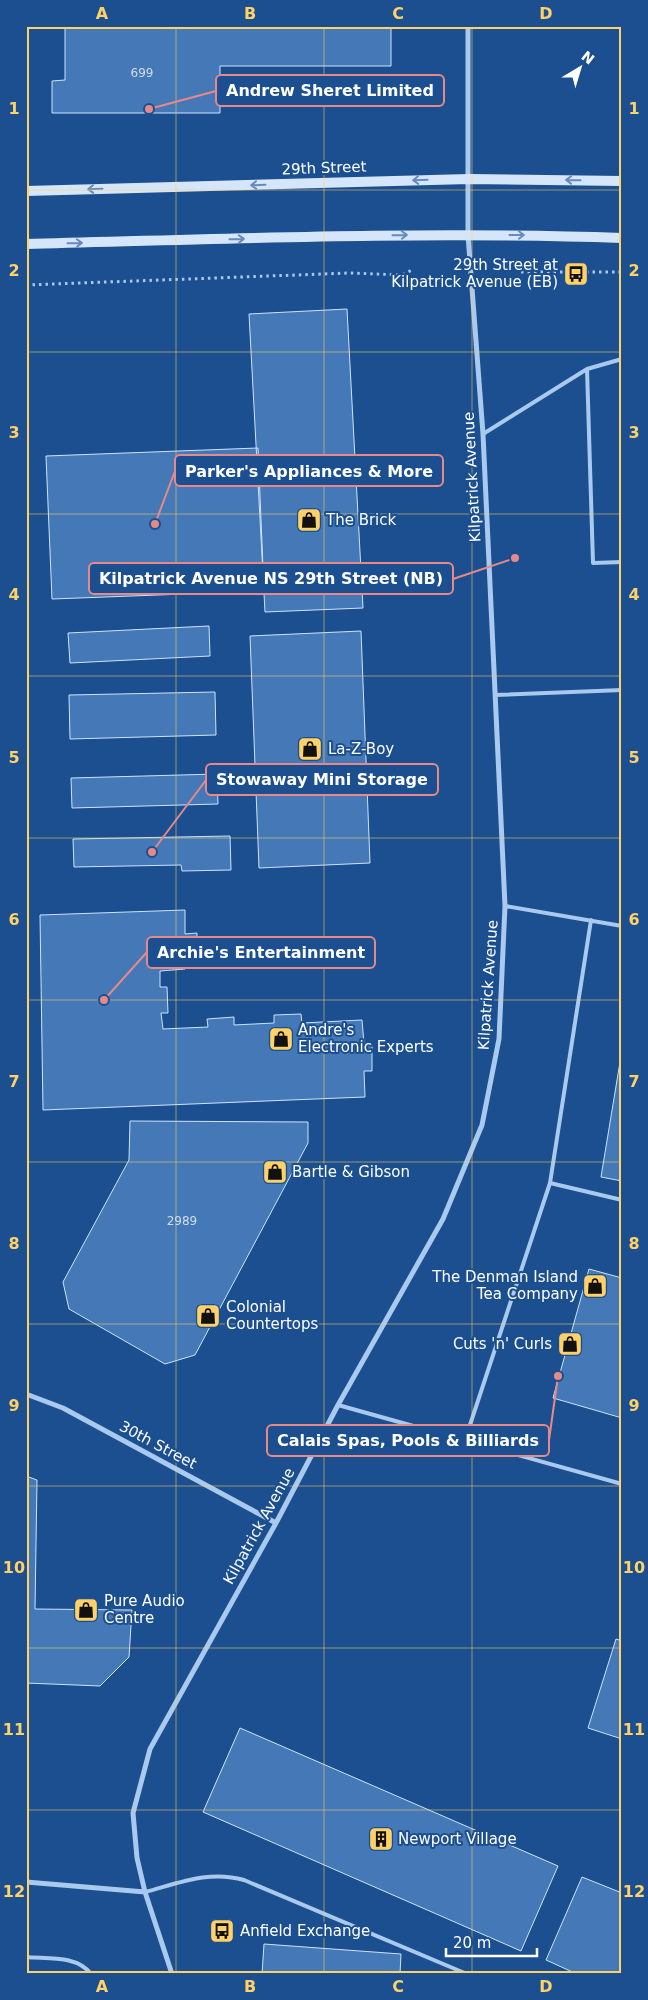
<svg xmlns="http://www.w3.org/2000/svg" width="648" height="2000" font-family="'DejaVu Sans',sans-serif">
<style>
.building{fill:#4478b7;stroke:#cfe3fa}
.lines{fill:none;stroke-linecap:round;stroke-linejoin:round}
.path{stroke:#a9c9ee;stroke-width:3;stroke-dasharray:2.5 4;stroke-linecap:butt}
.service{stroke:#a9c9ee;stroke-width:4}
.minor{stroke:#a9c9ee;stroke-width:5}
.secondary{stroke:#d6e6fa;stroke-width:10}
.oneway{stroke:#668bba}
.grid{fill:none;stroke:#ffd166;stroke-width:1;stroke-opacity:0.55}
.labels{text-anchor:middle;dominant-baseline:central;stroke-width:4;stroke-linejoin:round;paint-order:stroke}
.number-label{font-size:12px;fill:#d0dded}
.street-label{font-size:15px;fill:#fff;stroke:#1b4f8f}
.poi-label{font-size:15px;fill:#fff;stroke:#1b4f8f;text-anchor:start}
.leader{fill:none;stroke:#e88989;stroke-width:2}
.callout-dot{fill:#e88989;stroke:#1b4f8f;stroke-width:2}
.callout{fill:#1b4f8f;stroke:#e88989;stroke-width:2}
.callout-label{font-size:16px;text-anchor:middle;font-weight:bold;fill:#fff}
.neatline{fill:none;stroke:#ffd166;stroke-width:2}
.grid-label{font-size:16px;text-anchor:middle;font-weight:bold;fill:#ffd166}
</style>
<rect width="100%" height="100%" fill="#1b4f8f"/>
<!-- building -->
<path class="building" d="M65,26H391V66H220V113H52V81L65,80Z
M347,309L363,608L265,612L249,314Z
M258,448L264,591L52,599L46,456Z
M209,626L210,656L70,663L68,633Z
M361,631L370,863L259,868L250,636Z
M215,692L216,735L70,739L69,695Z
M217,774L218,804L72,808L71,778Z
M230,836L231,870L182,871L181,865L74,867L73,839Z
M185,910V934L197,933V951L184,952L185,969L160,971V987H167L168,1013H161L163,1029L208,1027L207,1019L234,1017V1025L274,1023V1015L301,1014L302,1023L362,1020L364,1044L372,1043V1071H364L365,1097L43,1110L40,915Z
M622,1050V1181L601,1177Z
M130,1121L308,1122V1143L195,1355L165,1364L69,1309L63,1282L129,1160Z
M589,1269L622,1278V1418L553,1398Z
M26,1476L37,1480L35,1609L132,1610L129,1657L100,1686L26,1683Z
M616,1639L622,1641V1739L588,1728Z
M240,1728L558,1866L521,1951L203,1812Z
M582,1877L622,1893V1974H577L546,1960Z
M264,1944L401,1954L400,1974H262Z"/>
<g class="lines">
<!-- path -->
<path class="path" d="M521,272H622
M26,285L350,273L402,275L414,269"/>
<!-- service -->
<path class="service" d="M587,369L593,563L622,562
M483,434L587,369L622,359
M495,695L622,690
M505,906L622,926
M550,1183L622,1200
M338,1405L622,1484
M465,1440L550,1183L591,920
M145,1892C179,1883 209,1870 244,1880L467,1974
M26,1957C48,1959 77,1955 91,1974"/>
<!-- minor -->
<path class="minor" d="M26,1394L63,1408L276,1523
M26,1882L145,1892
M172,1974L145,1892L137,1858L133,1813L150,1749L276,1523L338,1405L443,1219L482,1125L499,1039L505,906L483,434L468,235V26"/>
<!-- secondary -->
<path class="secondary" d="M26,191L469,179L622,181
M26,244C225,239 423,231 622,238"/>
</g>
<!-- one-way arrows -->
<defs><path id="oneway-shaft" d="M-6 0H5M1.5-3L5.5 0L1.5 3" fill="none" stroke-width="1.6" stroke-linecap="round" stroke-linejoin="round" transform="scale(1.25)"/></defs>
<g class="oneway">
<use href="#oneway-shaft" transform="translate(420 180) rotate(178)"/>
<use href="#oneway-shaft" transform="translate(573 180) rotate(-179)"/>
<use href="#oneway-shaft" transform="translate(258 185) rotate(178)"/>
<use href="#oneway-shaft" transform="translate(95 189) rotate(178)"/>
<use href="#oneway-shaft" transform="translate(400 235) rotate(-1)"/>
<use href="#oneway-shaft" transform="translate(517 235)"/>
<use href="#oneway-shaft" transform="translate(237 239) rotate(-1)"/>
<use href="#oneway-shaft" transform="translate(75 243) rotate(-1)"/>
</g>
<!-- grid -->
<path class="grid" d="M176,26V1974M324,26V1974M472,26V1974M26,190H622M26,352H622M26,514H622M26,676H622M26,838H622M26,1000H622M26,1162H622M26,1324H622M26,1486H622M26,1648H622M26,1810H622"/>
<!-- icons -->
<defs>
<symbol id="bus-square" viewBox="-11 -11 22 22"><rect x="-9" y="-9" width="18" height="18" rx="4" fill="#ffd166" stroke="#1b4f8f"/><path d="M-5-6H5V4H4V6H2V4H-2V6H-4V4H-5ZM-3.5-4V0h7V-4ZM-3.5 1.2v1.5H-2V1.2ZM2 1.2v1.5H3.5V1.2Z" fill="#111"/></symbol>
<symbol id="shop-square" viewBox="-11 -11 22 22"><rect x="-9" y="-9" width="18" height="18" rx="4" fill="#ffd166" stroke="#1b4f8f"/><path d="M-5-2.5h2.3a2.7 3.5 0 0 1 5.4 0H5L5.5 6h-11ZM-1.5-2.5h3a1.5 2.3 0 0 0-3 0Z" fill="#111"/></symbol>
<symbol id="building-square" viewBox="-11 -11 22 22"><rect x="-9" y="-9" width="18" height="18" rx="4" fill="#ffd166" stroke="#1b4f8f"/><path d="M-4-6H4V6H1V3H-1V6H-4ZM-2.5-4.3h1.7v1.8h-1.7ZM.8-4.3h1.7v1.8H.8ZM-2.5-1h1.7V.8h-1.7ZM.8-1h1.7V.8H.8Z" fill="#111"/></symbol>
</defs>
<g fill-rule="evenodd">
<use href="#bus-square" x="562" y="260" width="28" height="28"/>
<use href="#shop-square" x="295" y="506" width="28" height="28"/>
<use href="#shop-square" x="296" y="735" width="28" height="28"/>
<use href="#shop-square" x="267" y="1025" width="28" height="28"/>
<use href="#shop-square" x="261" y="1158" width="28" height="28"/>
<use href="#shop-square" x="581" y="1272" width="28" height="28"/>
<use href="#shop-square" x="194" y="1302" width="28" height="28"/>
<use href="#shop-square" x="556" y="1330" width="28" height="28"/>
<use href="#shop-square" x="72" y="1596" width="28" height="28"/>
<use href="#building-square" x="367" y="1825" width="28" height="28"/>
<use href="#bus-square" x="208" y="1917" width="28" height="28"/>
</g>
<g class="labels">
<!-- number labels -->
<g class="number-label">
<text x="142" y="73">699</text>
<text x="182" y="1221">2989</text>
</g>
<!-- street labels -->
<g class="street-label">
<text transform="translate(324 168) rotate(-2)">29th Street</text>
<text transform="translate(472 477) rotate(-93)">Kilpatrick Avenue</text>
<text transform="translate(488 985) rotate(-86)">Kilpatrick Avenue</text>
<text transform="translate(158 1445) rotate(28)">30th Street</text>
<text transform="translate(259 1526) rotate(-61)">Kilpatrick Avenue</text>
</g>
<!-- poi labels -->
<g class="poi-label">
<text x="558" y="265" text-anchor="end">29th Street at<tspan x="558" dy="17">Kilpatrick Avenue (EB)</tspan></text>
<text x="326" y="520">The Brick</text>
<text x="328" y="749">La-Z-Boy</text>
<text x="298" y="1030">Andre's<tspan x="298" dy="17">Electronic Experts</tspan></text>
<text x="292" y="1172">Bartle &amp; Gibson</text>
<text x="578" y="1277" text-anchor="end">The Denman Island<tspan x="578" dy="17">Tea Company</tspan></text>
<text x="226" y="1307">Colonial<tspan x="226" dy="17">Countertops</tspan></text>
<text x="552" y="1344" text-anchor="end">Cuts 'n' Curls</text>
<text x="104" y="1601">Pure Audio<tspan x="104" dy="17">Centre</tspan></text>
<text x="398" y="1839">Newport Village</text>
<text x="240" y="1931">Anfield Exchange</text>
</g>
</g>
<!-- callouts -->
<path class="leader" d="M149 109L216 91M155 524L175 471M515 558L453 579M152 852L206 780M104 1000L147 952M558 1376L549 1440"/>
<g class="callout-dot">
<circle cx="149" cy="109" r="5"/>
<circle cx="155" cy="524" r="5"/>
<circle cx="515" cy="558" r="5"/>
<circle cx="152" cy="852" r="5"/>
<circle cx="104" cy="1000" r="5"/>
<circle cx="558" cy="1376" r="5"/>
</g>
<g class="callout">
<rect x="216" y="75" width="228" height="31" rx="5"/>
<rect x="175" y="455" width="268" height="31" rx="5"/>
<rect x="89" y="563" width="364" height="31" rx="5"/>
<rect x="206" y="764" width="232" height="31" rx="5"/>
<rect x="147" y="937" width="228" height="31" rx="5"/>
<rect x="267" y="1425" width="282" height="31" rx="5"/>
</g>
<g class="callout-label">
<text x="330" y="96">Andrew Sheret Limited</text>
<text x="309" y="477">Parker's Appliances &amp; More</text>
<text x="271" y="584">Kilpatrick Avenue NS 29th Street (NB)</text>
<text x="322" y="785">Stowaway Mini Storage</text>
<text x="261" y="958">Archie's Entertainment</text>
<text x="408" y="1446">Calais Spas, Pools &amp; Billiards</text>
</g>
<!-- border -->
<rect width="648" height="2000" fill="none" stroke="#1b4f8f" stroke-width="55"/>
<!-- north arrow -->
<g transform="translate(580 68) rotate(38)" stroke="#1b4f8f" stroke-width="4" paint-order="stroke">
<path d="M0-4L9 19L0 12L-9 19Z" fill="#ffffff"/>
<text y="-8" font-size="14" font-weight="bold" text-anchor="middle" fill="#ffffff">N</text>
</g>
<!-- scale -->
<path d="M446 1948v8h91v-8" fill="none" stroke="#ffffff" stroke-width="2.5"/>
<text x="453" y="1948" font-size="15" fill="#ffffff" stroke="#1b4f8f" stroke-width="4" paint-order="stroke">20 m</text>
<rect x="28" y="28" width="592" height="1944" class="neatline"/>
<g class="grid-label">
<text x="102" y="19">A</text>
<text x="250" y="19">B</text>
<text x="398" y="19">C</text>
<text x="546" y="19">D</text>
<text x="14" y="114">1</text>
<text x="634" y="114">1</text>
<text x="14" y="276">2</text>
<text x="634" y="276">2</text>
<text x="14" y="438">3</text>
<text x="634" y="438">3</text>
<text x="14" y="600">4</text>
<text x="634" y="600">4</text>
<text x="14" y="763">5</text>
<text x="634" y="763">5</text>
<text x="14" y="925">6</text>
<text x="634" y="925">6</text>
<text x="14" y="1087">7</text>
<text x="634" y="1087">7</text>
<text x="14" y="1249">8</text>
<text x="634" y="1249">8</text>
<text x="14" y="1411">9</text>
<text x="634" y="1411">9</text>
<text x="14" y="1573">10</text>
<text x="634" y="1573">10</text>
<text x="14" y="1735">11</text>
<text x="634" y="1735">11</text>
<text x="14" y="1897">12</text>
<text x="634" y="1897">12</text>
<text x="102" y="1992">A</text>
<text x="250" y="1992">B</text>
<text x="398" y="1992">C</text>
<text x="546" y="1992">D</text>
</g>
</svg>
